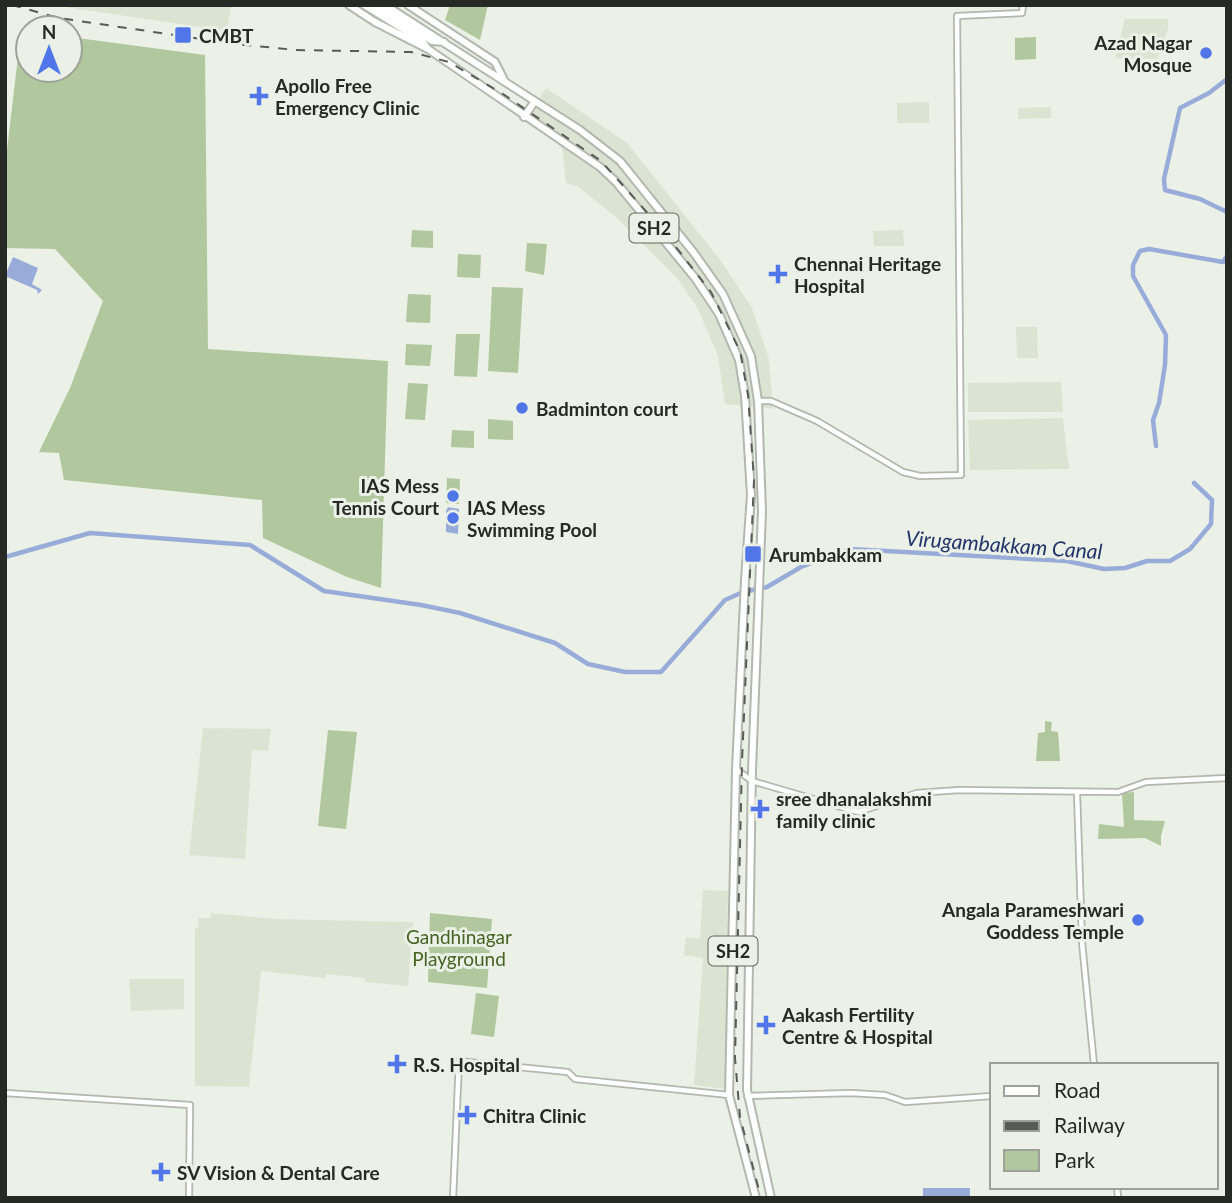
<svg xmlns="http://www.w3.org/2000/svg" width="1232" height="1203" font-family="Lato,sans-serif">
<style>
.built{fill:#dbe4d3}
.green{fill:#b1c79e}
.water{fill:#99acd9}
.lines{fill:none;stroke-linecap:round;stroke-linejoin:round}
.canal{stroke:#99acd9;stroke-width:4.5}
.tertiary-casing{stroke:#b3b8af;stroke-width:8}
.primary-casing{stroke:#b3b8af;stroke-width:10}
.tertiary{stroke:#fff;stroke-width:4.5}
.primary{stroke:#fff;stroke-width:6}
.rail{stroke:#595c56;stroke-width:2;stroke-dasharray:9 9;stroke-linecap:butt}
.poi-dot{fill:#5076ea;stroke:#ebf1e6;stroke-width:2.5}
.labels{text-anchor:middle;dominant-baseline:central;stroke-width:6;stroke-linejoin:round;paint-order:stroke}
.shield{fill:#ebf1e6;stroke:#62655f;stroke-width:2}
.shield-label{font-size:18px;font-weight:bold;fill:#272925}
.poi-label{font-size:19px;font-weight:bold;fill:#272925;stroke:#ebf1e6;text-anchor:start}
.park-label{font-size:19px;fill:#446322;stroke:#ebf1e6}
.water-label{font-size:21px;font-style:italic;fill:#22346c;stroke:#ebf1e6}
</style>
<rect width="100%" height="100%" fill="#ebf1e6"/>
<!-- built -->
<path class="built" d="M52,5H231L227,31Z
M1125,19H1168V29L1157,59L1115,58Z
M546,88L627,143L721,261L752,308L769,359L773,409L725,404L718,356L697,307L677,278L617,218L577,186L566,183L563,153L560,144L529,122L539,99Z
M929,102V123H897V103Z
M1051,107V118L1018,119V108Z
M903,230L904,246H874L873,231Z
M1016,327H1037L1038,358H1017Z
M1061,382L1063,412H968V383Z
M1063,418L1069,469L970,470L968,420Z
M203,728L271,729L268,751L252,750L245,859L189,855Z
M703,890L728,891L725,1089L694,1085L703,958L684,955L686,937L700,939Z
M211,913L276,919L413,922L408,986L365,982V978L326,974L325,978L261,971L249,1087L195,1086V929L198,928V918H211Z
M129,979H184V1009L131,1011Z"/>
<!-- green -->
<path class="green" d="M450,5H488L480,40L445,20Z
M21,31L28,32V70H70V37L205,55L208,349L388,361L381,588L347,577L263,538L262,500L64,480L59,453L39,452L70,388L103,301L55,249L5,248V167Z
M1036,37V59L1015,60V38Z
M412,230L433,231V248L411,247Z
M527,243L547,244L544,275L525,271Z
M458,254L481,255L480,278L457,277Z
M492,287L523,288L518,373L488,371Z
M408,294L431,295L430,323L406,322Z
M456,334H480L477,377L454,376Z
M406,344L432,345L430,366L405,365Z
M408,383L428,384L425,420L405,419Z
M488,419L513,421V440L488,439Z
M452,430L474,431V448L451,447Z
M447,478L460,479L459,504L446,503Z
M1045,721L1052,722L1051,731L1058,732L1060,761H1036L1038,733L1045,732Z
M328,730L357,732L346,829L318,826Z
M1134,792V820L1165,821L1161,836V846L1145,838L1098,839L1099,824L1124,827L1122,793Z
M430,913L492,919L487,988L428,982Z
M476,993L499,996L494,1037L471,1034Z"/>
<!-- water -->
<path class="water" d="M13,257L38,268L32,284L42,290L38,294L37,290L5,276Z
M448,507L459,509L458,534L446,532V511Z
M923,1188H970V1198H923Z"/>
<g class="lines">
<!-- canal -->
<path class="canal" d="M1227,79L1209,93L1180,108L1164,179L1165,190L1200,199L1227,212
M1156,446L1153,420L1159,403L1165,365L1166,335L1133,276V265L1140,251L1149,249L1223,262L1227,256
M5,557L90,533L250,545L324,591L421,605L460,613L555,643L588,664L625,672H661L725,600L743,592L767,587L801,567L849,549L1067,561L1104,569L1125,568L1147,561H1170L1190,549L1211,524L1212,500L1194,483"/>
<defs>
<path id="tertiary" d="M758,401H771L817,421L903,472L920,476L961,475L957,16L1022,13L1023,5
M736,769L752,781L858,812L917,793L959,790L1118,792L1146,782L1227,778
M1077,793L1082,942L1094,1065
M5,1093L190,1105L189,1198
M747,1096L851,1093L885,1095L905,1102L992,1096
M1117,1187L1118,1198
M453,1198L459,1061L568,1072L575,1079L729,1095"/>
<path id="primary" d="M349,5L375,22L428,49L600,167L616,182L695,278L719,314L739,360L745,396L751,495L745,580L736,769L729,1095L756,1198
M364,5L422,41L428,49
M374,5L432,41L444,42
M385,5L580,130L620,161L694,253L723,294L751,356L758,401L762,511L752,770L747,1090L771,1198
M408,5L495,62L504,80
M524,117L535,101"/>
</defs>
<!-- tertiary casing -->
<use href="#tertiary" class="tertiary-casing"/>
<!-- primary casing -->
<use href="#primary" class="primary-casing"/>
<!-- tertiary -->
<use href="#tertiary" class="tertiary"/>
<!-- primary -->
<use href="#primary" class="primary"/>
<!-- rail -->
<path class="rail" d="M12,5L59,18L235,44L296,50L411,52L449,62L503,94L601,161L661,228L711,292L740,351L748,395L754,480L742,762L735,1058L740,1117L761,1198"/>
</g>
<!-- markers -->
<g class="poi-dot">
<rect x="174" y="26" width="18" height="18" rx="3.5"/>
<circle cx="1206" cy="53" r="7"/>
<path d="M255.5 85.5h7v7h7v7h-7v7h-7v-7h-7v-7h7z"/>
<path d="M774.5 263.5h7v7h7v7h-7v7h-7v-7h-7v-7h7z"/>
<circle cx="522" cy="408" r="7"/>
<circle cx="453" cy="496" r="7"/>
<circle cx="453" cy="518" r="7"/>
<rect x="744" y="545" width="18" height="18" rx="3.5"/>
<path d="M756.5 798.5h7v7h7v7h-7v7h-7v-7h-7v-7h7z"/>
<circle cx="1138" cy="920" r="7"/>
<path d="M762.5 1014.5h7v7h7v7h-7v7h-7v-7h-7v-7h7z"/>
<path d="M393.5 1053.5h7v7h7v7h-7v7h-7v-7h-7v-7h7z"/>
<path d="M463.5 1104.5h7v7h7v7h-7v7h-7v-7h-7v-7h7z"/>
<path d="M157.5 1161.5h7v7h7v7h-7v7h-7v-7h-7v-7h7z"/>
</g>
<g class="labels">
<!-- shield labels -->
<g class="shield">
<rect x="629.5" y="213.5" width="49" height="29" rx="5"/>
<rect x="708.5" y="936.5" width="49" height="29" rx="5"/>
</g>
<g class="shield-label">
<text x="654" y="228">SH2</text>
<text x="733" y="951">SH2</text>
</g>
<!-- poi labels -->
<g class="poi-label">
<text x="199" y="35">CMBT</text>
<text x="1192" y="42" text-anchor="end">Azad Nagar<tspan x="1192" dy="22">Mosque</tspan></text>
<text x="275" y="85">Apollo Free<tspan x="275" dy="22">Emergency Clinic</tspan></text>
<text x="794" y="263">Chennai Heritage<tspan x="794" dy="22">Hospital</tspan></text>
<text x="536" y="408">Badminton court</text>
<text x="439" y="485" text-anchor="end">IAS Mess<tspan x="439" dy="22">Tennis Court</tspan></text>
<text x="467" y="507">IAS Mess<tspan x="467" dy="22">Swimming Pool</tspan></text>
<text x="769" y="554">Arumbakkam</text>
<text x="776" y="798">sree dhanalakshmi<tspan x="776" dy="22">family clinic</tspan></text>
<text x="1124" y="909" text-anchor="end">Angala Parameshwari<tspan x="1124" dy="22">Goddess Temple</tspan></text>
<text x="782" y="1014">Aakash Fertility<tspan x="782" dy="22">Centre &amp; Hospital</tspan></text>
<text x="413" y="1064">R.S. Hospital</text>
<text x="483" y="1115">Chitra Clinic</text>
<text x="177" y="1172">SV Vision &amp; Dental Care</text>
</g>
<!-- park labels -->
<g class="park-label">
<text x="459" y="936">Gandhinagar<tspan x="459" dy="22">Playground</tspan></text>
</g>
<!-- water labels -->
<g class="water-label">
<text transform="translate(1004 544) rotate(4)">Virugambakkam Canal</text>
</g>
</g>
<!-- border -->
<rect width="1232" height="1203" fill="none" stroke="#272925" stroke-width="14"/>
<!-- legend -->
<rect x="990" y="1063" width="228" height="126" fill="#ebf1e6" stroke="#9da199" stroke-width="2"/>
<rect x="1004" y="1086" width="35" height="10" fill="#ffffff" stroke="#9da199" stroke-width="2"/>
<text x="1054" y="1098" font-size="21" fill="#272925">Road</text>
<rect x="1004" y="1121" width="35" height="10" fill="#595c56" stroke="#9da199" stroke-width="2"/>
<text x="1054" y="1133" font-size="21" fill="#272925">Railway</text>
<rect x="1004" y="1150" width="35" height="21" fill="#b1c79e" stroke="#9da199" stroke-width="2"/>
<text x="1054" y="1168" font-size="21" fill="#272925">Park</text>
<!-- north arrow -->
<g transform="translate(49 49)"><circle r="33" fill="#ebf1e6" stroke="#9da199" stroke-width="2"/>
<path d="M0-5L12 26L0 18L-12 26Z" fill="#5076ea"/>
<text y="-10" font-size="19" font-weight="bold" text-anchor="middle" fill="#272925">N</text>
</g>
</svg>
